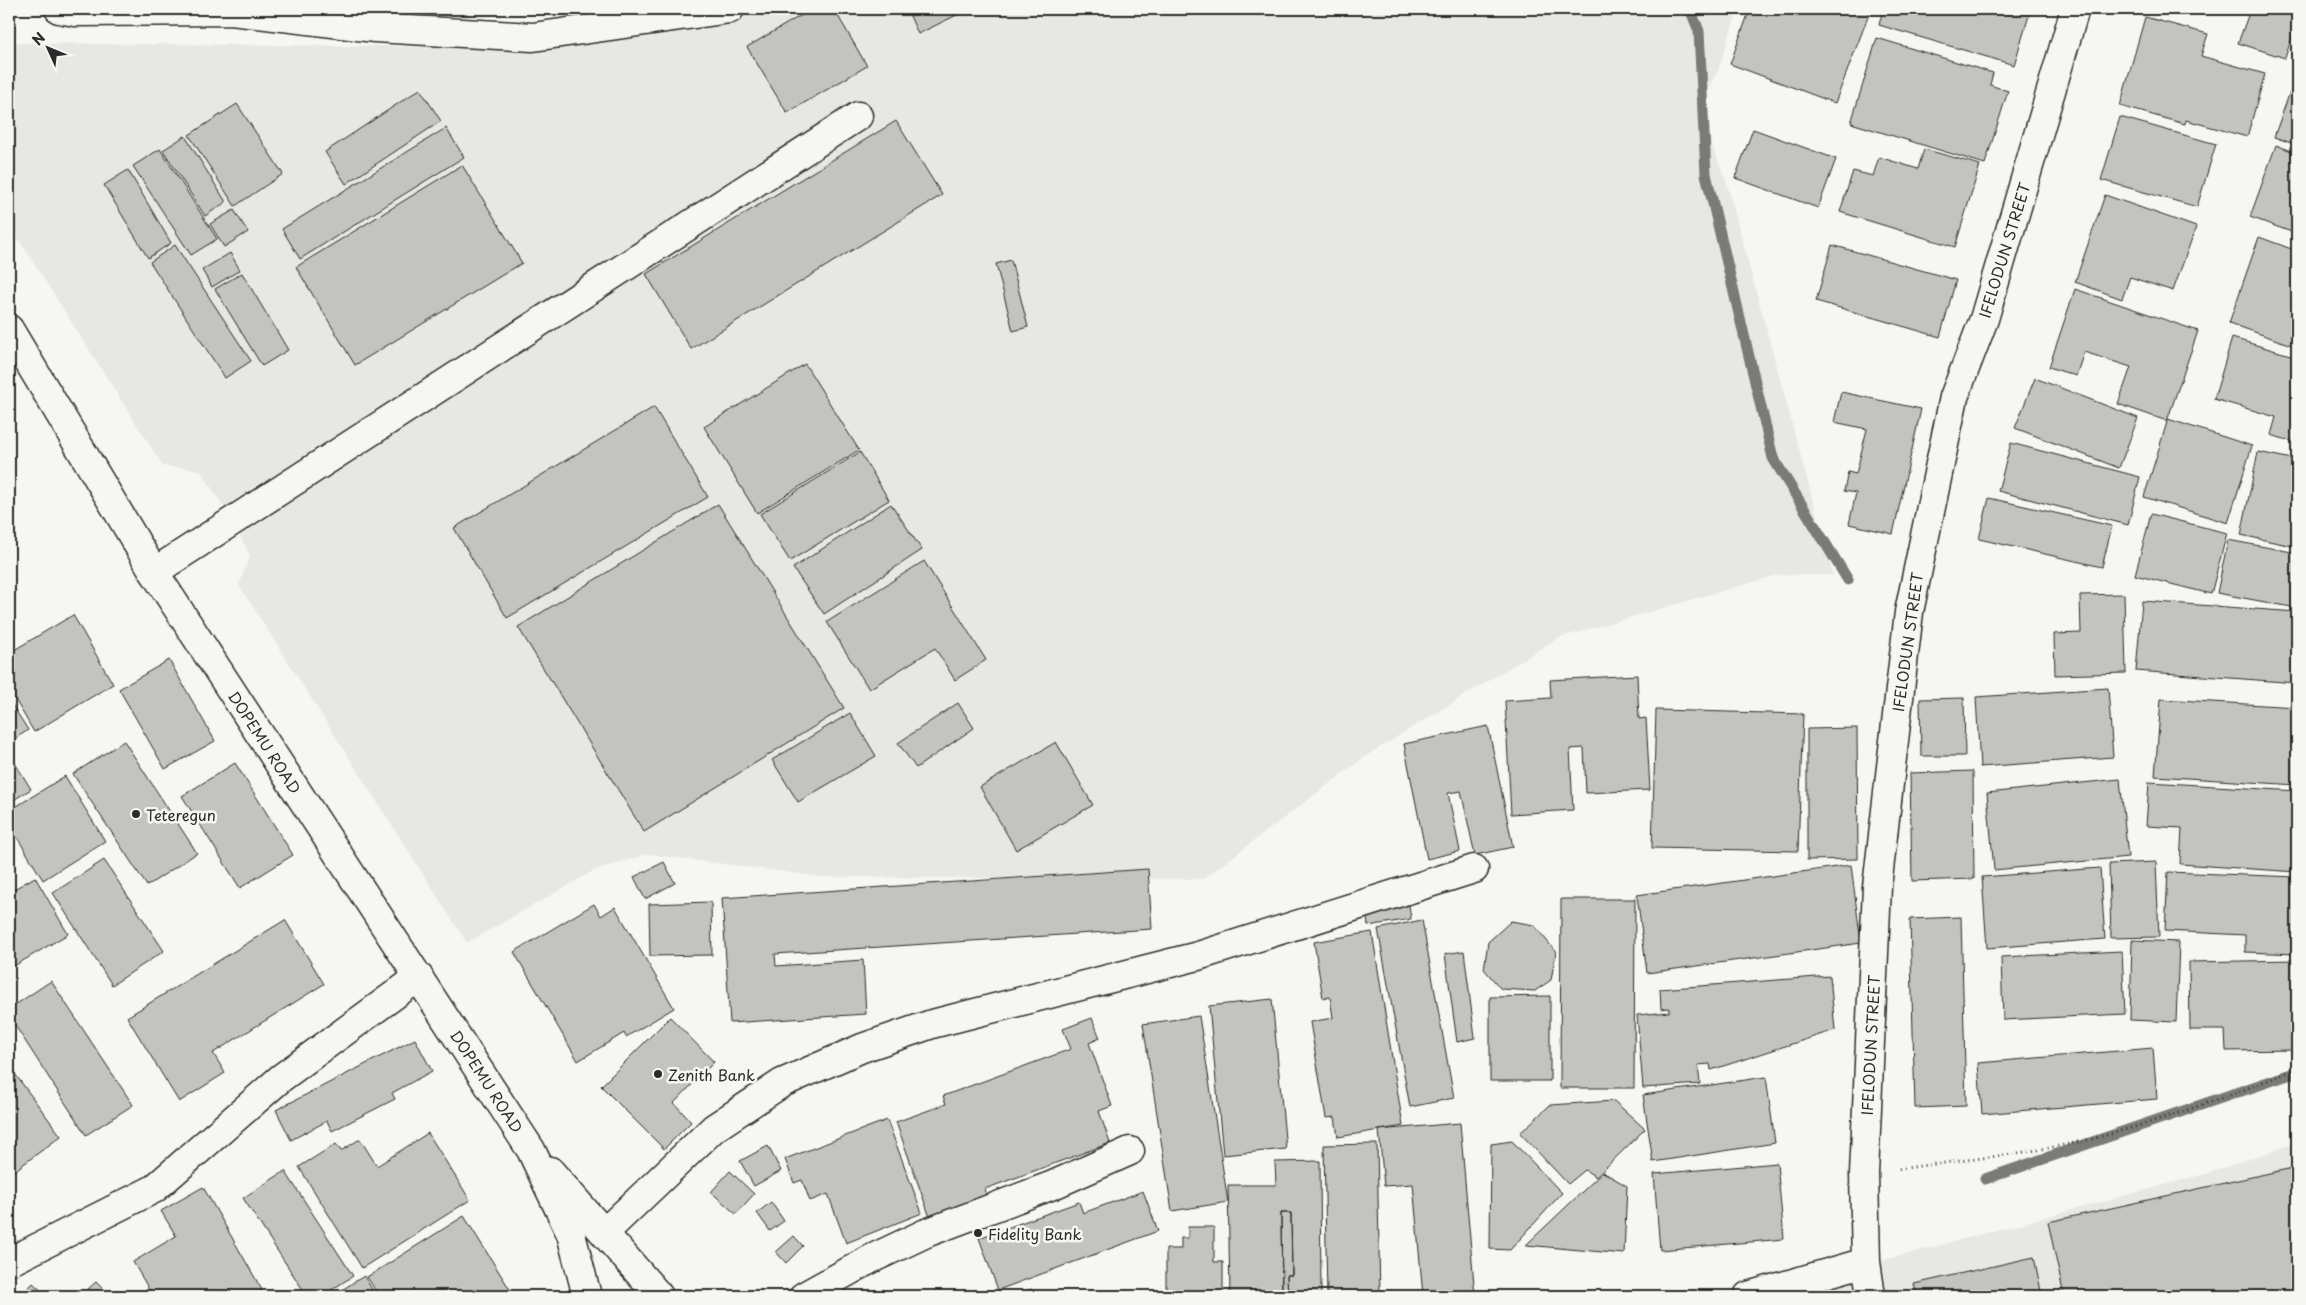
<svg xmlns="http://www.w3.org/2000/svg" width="2306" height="1305" font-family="'Playpen Sans',sans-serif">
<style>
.built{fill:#e7e7e3}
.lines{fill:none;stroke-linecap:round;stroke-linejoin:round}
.stream{stroke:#7a7a78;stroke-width:11}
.building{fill:#c3c3c0;stroke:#2b2b2b}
.minor-casing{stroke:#2b2b2b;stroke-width:31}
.major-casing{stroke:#2b2b2b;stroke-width:31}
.path{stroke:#2b2b2b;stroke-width:3;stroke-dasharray:1 4;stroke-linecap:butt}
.minor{stroke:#f6f6f2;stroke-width:28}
.major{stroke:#f6f6f2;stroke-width:28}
.poi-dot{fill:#2b2b2b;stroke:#f6f6f2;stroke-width:2}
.labels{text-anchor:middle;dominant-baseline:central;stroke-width:5;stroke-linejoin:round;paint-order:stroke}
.street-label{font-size:15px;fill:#2b2b2b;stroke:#f6f6f2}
.poi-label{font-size:15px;fill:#2b2b2b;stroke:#f6f6f2;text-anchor:start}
</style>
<rect width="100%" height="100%" fill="#f6f6f2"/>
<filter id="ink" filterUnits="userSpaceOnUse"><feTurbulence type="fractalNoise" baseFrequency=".02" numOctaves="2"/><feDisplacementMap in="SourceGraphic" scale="10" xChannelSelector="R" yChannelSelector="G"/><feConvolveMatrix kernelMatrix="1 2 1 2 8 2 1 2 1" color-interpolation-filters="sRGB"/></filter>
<g filter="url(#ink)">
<!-- built -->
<path class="built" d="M724,9H1738L1718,71L1697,106L1727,184L1833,575H1778L1558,638L1366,756L1203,879L822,877L648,854L595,870L467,943L239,585L250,556L233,521L200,470L163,466L9,224V43L494,47Z
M2297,1142V1296H1757L1859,1267L2209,1173Z"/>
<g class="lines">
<!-- stream -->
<path class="stream" d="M1690,9L1699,31L1706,174L1773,458L1848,580
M1985,1179L2297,1072"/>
</g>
<!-- building -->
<path class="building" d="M812,9H834L867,66L787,113L747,47Z
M907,9H969L918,34Z
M1750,9H1871L1835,103L1730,64Z
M1883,9H2031L2014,65L1879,25Z
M2236,9H2297V22L2285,58L2238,43L2249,13Z
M2145,17L2208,34L2201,56L2265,74L2247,137L2186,120L2185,124L2120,106Z
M1877,38L1993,73L1990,85L2008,91L1985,164L1851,123Z
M2297,72V145L2274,137Z
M420,89L441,121L346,184L325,152Z
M237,104L283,174L235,206L189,135Z
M2120,117L2216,144L2197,207L2101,180Z
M896,121L942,195L691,349L646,274Z
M446,128L464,157L300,259L282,229Z
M1753,129L1836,159L1818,208L1735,178Z
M185,136L226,202L205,216L163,150Z
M2276,145L2297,153V234L2250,217Z
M160,149L217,239L191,255L133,166Z
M1924,149L1980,165L1955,247L1840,212L1853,171L1873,176L1879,157L1918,169Z
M462,165L522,263L355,365L296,267Z
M128,170L171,243L148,258L104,185Z
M2105,195L2196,227L2173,291L2130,277L2122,299L2075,282Z
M234,210L248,232L224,247L210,224Z
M2259,237L2297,251V347L2229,323Z
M175,245L251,361L225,378L150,262Z
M1832,245L1956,280L1940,337L1816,301Z
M230,253L240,270L212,287L202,270Z
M1011,260L1028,327L1013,331L996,264Z
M242,273L288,350L262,366L215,289Z
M2075,289L2198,331L2167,421L2118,404L2131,367L2084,352L2076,376L2049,367Z
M2232,338L2297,357V443L2271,435L2276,417L2214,399Z
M805,364L859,450L757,513L704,427Z
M2035,378L2138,418L2119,468L2015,428Z
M1841,392L1921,409L1893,534L1849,524L1856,493L1844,491L1848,472L1856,474L1867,429L1834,422Z
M654,407L708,497L507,618L454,528Z
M2168,419L2252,446L2228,523L2144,497Z
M2011,443L2140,477L2128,525L1998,491Z
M860,452L889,500L790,561L760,514Z
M2258,452L2297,460V547L2241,535Z
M1989,498L2112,526L2102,567L1979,539Z
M718,504L844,708L644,832L518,627Z
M891,504L922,550L824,614L793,568Z
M2151,514L2227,533L2211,594L2135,575Z
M2228,540L2297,553V608L2217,593Z
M924,561L986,660L955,680L935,648L869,689L827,622Z
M2124,594L2126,673L2055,675L2054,634L2081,633L2080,595Z
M2142,601L2297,612V683L2136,671Z
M73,615L113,684L34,732L9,689V653Z
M169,660L215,741L165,769L119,689Z
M1637,675L1639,719L1646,718L1650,790L1586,793L1584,748L1570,749L1573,810L1511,814L1505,701L1551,698L1550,680Z
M2108,688L2113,757L1980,767L1976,697Z
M1964,698L1965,756H1921L1920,699Z
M2161,699L2297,707V785L2155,776Z
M9,700L28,730L9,743Z
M958,703L974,728L916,768L898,743Z
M1656,710L1803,714L1798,851L1652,848Z
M850,713L876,756L798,802L772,760Z
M1488,726L1513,847L1475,855L1461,791L1448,793L1460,851L1427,859L1404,744Z
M1857,728L1858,859L1807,860V729Z
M124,741L197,853L147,886L73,774Z
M1056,742L1093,805L1016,850L980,787Z
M10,755L31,789L9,803V756Z
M235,763L293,855L240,888L182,796Z
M1973,771L1974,879L1912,881L1910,773Z
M65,776L105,841L43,880L9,824V811Z
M2120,779L2128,857L1994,870L1987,793Z
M2149,782L2297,791V872L2180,864L2182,828L2146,826Z
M104,860L164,951L112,985L53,893Z
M664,862L675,883L645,899L634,877Z
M2156,862L2159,937L2111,938L2109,864Z
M1851,865L1861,943L1647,973L1637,895Z
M2100,868L2105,939L1987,948L1982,877Z
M1148,869L1152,929L775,954L776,966L863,960L866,1014L730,1023L722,898Z
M2168,872L2297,877V954L2245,952V935L2165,931Z
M35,877L68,934L9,969V892Z
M1561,899H1635L1634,1088H1560Z
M711,902L712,955L650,956L649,904Z
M594,904L601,916L615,907L674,1008L626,1037L624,1033L578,1061L514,952Z
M1409,905L1411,919L1368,926L1366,911Z
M1961,917L1966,1106L1915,1108L1910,919Z
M285,920L324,984L213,1053L225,1073L179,1102L127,1017Z
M1422,920L1454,1098L1410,1107L1378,929Z
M1511,921L1534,925L1556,952L1551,980L1535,991L1501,989L1484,969L1488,942Z
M1372,932L1403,1126L1338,1137L1335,1117L1326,1118L1310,1022L1333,1018L1330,997L1323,998L1314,942Z
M2132,940L2179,942L2176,1022L2130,1020Z
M1464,951L1475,1038L1457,1042L1445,954Z
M2122,951L2125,1014L2003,1020L2001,957Z
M2296,960L2297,1050L2226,1051L2225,1030H2190L2189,962Z
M1830,976L1835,1030L1711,1070L1710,1064L1698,1065L1700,1084L1643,1088L1637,1015L1669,1012V1008L1661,1009L1660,989Z
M51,981L133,1105L86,1135L9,1016V1009Z
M1550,996V1081H1490V997Z
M1272,999L1286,1149L1223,1155L1209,1006Z
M1199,1016L1228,1202L1172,1211L1143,1024Z
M670,1017L714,1062L674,1103L691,1122L664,1149L601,1086Z
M1092,1018L1100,1038L1089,1043L1112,1106L1099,1111L1110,1143L985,1189L988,1198L931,1220L896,1122L946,1104L943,1096L1071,1049L1063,1029Z
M415,1039L432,1071L392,1093L395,1099L332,1131L327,1121L291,1140L276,1110Z
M2153,1048L2157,1099L1982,1114L1978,1063Z
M9,1066L61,1136L9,1175Z
M1766,1077L1775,1143L1653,1162L1643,1095Z
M1614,1101L1645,1129L1596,1177L1585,1170L1568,1184L1520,1133L1550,1105Z
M887,1120L922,1213L846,1243L828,1194L810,1201L802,1180L794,1183L785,1159Z
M1460,1123L1475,1296H1423L1413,1184L1384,1186L1379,1130Z
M428,1133L470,1200L362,1268L299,1167L336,1144L341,1151L360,1139L377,1166Z
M1512,1141L1562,1193L1510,1250L1490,1249L1491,1144Z
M1377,1144L1380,1296H1327L1324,1145Z
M768,1146L781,1171L754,1186L740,1161Z
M1320,1161L1321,1296H1288L1287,1275H1292L1291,1213H1281L1282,1296H1230L1228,1185H1276L1275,1162Z
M1777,1163L1784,1239L1660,1250L1654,1174Z
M2297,1167V1296H2064L2048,1222Z
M285,1171L353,1276L322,1296H307L243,1198Z
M730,1171L754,1194L736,1214L711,1192Z
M1603,1172L1627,1186L1624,1254L1526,1245Z
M203,1187L262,1290L251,1296H153L133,1262L176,1236L161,1211Z
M1143,1191L1158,1231L998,1290L979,1238L1079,1202L1083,1213Z
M771,1202L784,1221L770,1231L757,1213Z
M1281,1213H1291L1292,1275H1287L1288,1296H1282Z
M464,1216L514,1296H379L367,1277Z
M1188,1227H1214V1262H1223V1296H1166V1249H1181V1238H1188Z
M794,1236L803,1246L786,1263L776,1252Z
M2034,1257L2042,1296H1917L1914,1284Z
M364,1276L376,1296H332Z
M96,1282L110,1296H80Z
M33,1283L47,1296H21Z
M1031,1289L1034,1296H1016L1020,1294Z
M1821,1291L1824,1296H1808Z"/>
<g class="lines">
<defs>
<path id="minor" d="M59,9L75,12L231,11L375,28L533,37L730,9
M154,572L858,116
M605,1232L714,1128L782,1083L862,1048L932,1024L1198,956L1474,869
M9,1262L154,1189L281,1078L419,977
M804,1296L871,1259L926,1233L1053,1185L1130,1151
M1748,1296L1866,1262
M1871,1296L1866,1262L1864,1174L1877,887L1909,612L1954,397L1984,319L2075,9"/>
<path id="major" d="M9,329L154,572L531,1150L571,1234L587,1296
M550,1171L659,1296"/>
</defs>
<!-- minor casing -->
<use href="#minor" class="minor-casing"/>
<!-- major casing -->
<use href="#major" class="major-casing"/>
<!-- path -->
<path class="path" d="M1899,1169C1968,1159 2043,1153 2110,1134C2173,1116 2237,1094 2297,1068"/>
<!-- minor -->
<use href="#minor" class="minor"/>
<!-- major -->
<use href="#major" class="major"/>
</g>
</g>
<!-- markers -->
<g class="poi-dot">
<circle cx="136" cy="814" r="5"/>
<circle cx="658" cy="1074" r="5"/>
<circle cx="978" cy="1233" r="5"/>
</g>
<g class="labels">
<!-- street labels -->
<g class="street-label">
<text transform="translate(2004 250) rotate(-73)">IFELODUN STREET</text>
<text transform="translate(1907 642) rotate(-82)">IFELODUN STREET</text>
<text transform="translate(265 742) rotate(57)">DOPEMU ROAD</text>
<text transform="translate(1870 1045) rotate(-87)">IFELODUN STREET</text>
<text transform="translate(487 1081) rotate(57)">DOPEMU ROAD</text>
</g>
<!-- poi labels -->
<g class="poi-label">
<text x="146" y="814">Teteregun</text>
<text x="668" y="1074">Zenith Bank</text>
<text x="988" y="1233">Fidelity Bank</text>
</g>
</g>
<!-- margin -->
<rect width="2306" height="1305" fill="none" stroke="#f6f6f2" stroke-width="30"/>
<rect x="15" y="15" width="2276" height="1275" fill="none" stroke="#2b2b2b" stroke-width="2" filter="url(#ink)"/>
<!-- north arrow -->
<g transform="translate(48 48) rotate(314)" stroke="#f6f6f2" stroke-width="4" paint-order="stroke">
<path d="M0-4L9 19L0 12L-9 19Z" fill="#2b2b2b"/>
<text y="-8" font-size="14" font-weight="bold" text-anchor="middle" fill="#2b2b2b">N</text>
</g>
</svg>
